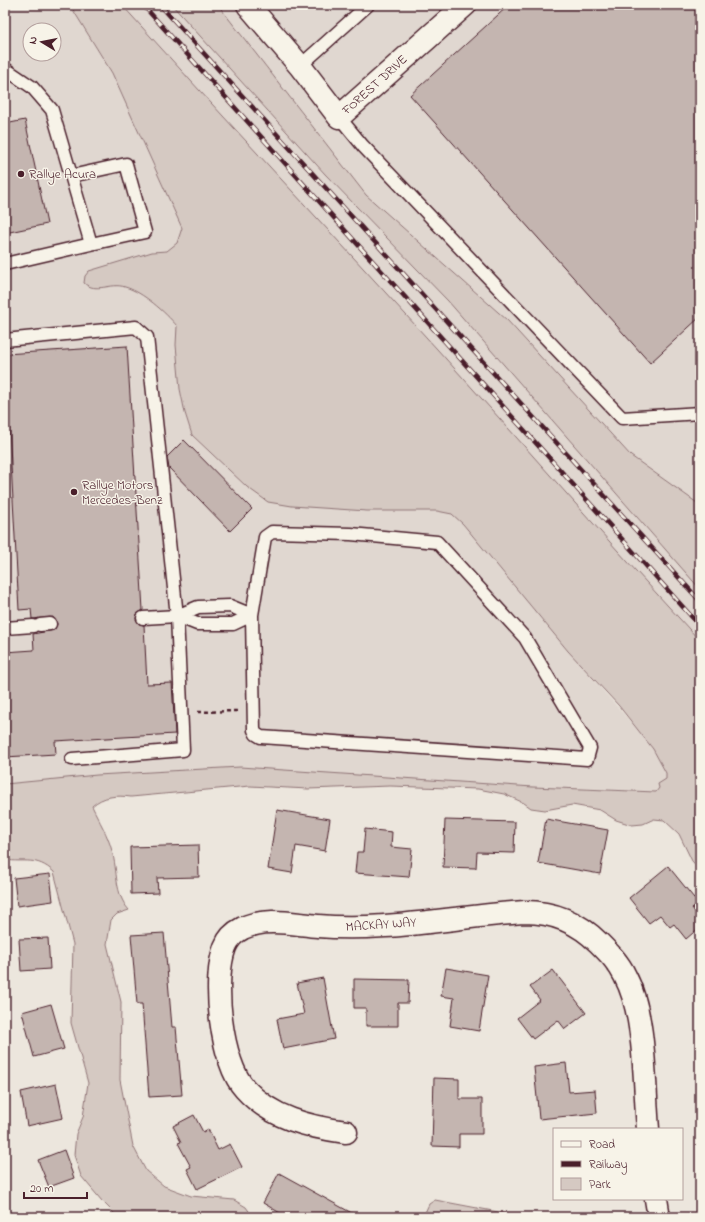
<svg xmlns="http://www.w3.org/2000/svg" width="705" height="1222" font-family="'Indie Flower',sans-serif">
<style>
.built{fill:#e0d7d0;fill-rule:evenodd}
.green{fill:#d5c9c2;stroke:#907476}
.building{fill:#c4b5b0;stroke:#4a1f2b}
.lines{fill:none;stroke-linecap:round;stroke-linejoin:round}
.service-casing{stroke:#4a1f2b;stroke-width:15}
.minor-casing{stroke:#4a1f2b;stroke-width:25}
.path{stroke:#4a1f2b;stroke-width:2.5;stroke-dasharray:4 3;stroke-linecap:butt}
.service{stroke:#f7f3e8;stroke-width:12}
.minor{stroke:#f7f3e8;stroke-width:22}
.rail-casing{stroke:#4a1f2b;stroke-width:4.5}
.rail{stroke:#f7f3e8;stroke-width:3;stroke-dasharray:9;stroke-linecap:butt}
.poi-dot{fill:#4a1f2b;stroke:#f7f3e8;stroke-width:1.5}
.labels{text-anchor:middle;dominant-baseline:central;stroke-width:3;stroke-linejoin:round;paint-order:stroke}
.street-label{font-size:13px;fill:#4a1f2b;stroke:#f7f3e8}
.poi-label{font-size:13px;fill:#4a1f2b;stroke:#f7f3e8;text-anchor:start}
</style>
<rect width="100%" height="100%" fill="#ece6dd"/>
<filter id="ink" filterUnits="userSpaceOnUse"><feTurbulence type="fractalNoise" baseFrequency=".025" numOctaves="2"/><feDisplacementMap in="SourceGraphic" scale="8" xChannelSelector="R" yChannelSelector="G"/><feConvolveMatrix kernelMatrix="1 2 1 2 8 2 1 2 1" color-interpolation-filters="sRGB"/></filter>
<g filter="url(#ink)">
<!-- built -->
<path class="built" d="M5,5H70L112,73L182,228L180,389L185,413L192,435L247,487L447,505L568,651L636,728L653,749L682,802L656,792L222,774L5,785ZM30,30H54V54H30Z
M122,5H172L325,174L444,296L700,589V641L636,572L436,348L253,150Z
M218,5H700V505L631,456L507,320L366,195Z"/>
<!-- green -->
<path class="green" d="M70,5H122C226,121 333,234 437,349C525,446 611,545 700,641V870L692,861L679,834L664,820L654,819L643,824L632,825L616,820L600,810L572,805L545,810L531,808L524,803L504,794L478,789L390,786L308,789L250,786L131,797C116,795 103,796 92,806C99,821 108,835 112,851C118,872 114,893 129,910L117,914L111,920L107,944L121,1002L120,1080L133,1146L146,1171L164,1186L191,1196L234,1200L246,1207L253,1217H118L102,1201L81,1176L74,1155L76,1134L83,1117L88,1083L71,1023L73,944L54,872C36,856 26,863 5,860V784L97,775L240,767L533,787L656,792L659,788L658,784L666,779V773L653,749L619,706L568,651L463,524L452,514L437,511H367L292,506L268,502L247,487L192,435L185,413L180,389L176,345L177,326C165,312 143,292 125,287C111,282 96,294 84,283L85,276L89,271L152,252L167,251L177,243L182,228L112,73Z
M172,5H218L366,195L507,320L631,456L700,505V589L448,301L325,174Z
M435,1200L514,1215L543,1217H423L429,1204Z"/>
<!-- building -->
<path class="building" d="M509,5H700V317L650,363L410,95Z
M25,120L47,224L5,233V124Z
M127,346L143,610L137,614L136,619L139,624L144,625L147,684L172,683L175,734L55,741L56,754L5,757V652L34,650L33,634L54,630L57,624L53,617L32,619L31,609L19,610L5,354Z
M184,440L252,509L230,531L169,468L167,457Z
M277,810L330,819L325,851L296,846L292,873L268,869Z
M546,819L608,830L600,874L538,863Z
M445,820L515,822L514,853L477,852L476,868L443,867Z
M365,829L392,832L391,847L412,849L409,877L355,873L357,852H363Z
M198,845L199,877L157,878L158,893L131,894L130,847Z
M668,866L698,903L692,908L700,918V927L686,939L674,924L670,927L660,915L649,923L629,898Z
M50,874L53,901L17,906L14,878Z
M164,933L172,1027H176L182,1095L149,1097L142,1004H137L131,935Z
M48,938L50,969L21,971L19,939Z
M446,968L488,975L479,1031L450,1026L454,998L441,996Z
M553,970L586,1013L565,1029L558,1020L533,1039L517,1018L540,1000L530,987Z
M323,978L334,1039L283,1049L277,1019L304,1014L297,983Z
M354,979L409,980L408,1003H398V1026H366V1008H354Z
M51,1004L64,1049L34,1057L22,1012Z
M566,1063L569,1092L595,1090L597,1113L539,1119L534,1067Z
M434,1078L459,1079V1099H482V1134H459V1147L432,1146Z
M56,1084L63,1118L27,1126L21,1092Z
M194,1115L203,1132L208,1129L218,1150L230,1144L242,1167L197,1189L187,1169L191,1167L178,1143L181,1142L173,1126Z
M64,1150L74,1178L49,1187L38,1160Z
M279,1173L359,1217H287L263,1203Z"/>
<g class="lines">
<defs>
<path id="service" d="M300,66L368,5
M5,71L7,70L32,87L52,110L91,244L5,264
M339,117L363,146L622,418L700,413
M71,176L126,164L145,232L91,244
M5,340L136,327L147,337L177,616L183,750L72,759
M272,532L351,534L437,542L525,638L590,748L587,759L261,737L256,734L254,730L252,615L265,537Z
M177,616L197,624H233L252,615
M143,618L177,616L198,607L230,606L252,615
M40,625L50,624
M5,628L33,626"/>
<path id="minor" d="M248,5L300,66L339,117L465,5
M346,1132C309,1127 271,1118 245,1089C221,1063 212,980 225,947C228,939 235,932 243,928C267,917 293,924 318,926C387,932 456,916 525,912C554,912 578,922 599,943C609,953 619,963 625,976C646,1015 644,1084 648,1129
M656,1199L659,1217"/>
</defs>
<!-- service casing -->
<use href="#service" class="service-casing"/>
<!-- minor casing -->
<use href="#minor" class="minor-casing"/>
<!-- path -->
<path class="path" d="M198,712L237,711"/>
<!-- service -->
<use href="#service" class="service"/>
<!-- minor -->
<use href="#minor" class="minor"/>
<defs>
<path id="rail" d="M143,5L700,626
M160,5L700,601"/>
</defs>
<!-- rail casing -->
<use href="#rail" class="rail-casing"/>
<!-- rail -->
<use href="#rail" class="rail"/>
</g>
</g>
<!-- markers -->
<g class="poi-dot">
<circle cx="21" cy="174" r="4"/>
<circle cx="74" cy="492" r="4"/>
</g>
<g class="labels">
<!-- street labels -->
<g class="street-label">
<text transform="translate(375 85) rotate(-42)">FOREST DRIVE</text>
<text transform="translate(381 925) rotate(-4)">MACKAY WAY</text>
</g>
<!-- poi labels -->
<g class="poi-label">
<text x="29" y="174">Rallye Acura</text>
<text x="82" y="485">Rallye Motors<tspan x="82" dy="15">Mercedes-Benz</tspan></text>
</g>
</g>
<!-- margin -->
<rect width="705" height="1222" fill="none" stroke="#f7f3e8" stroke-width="20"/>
<rect x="10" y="10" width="685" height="1202" fill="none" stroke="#4a1f2b" stroke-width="1.5" filter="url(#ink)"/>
<!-- legend -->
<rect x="553" y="1128" width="130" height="72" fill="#f7f3e8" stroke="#b29e9c"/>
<rect x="561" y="1141" width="20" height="6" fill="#f7f3e8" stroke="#b29e9c"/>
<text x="589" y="1148" font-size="12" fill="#4a1f2b">Road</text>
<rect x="561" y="1161" width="20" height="6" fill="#4a1f2b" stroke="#b29e9c"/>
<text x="589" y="1168" font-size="12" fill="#4a1f2b">Railway</text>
<rect x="561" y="1178" width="20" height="12" fill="#d5c9c2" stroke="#b29e9c"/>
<text x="589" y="1188" font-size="12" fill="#4a1f2b">Park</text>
<!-- north arrow -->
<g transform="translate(42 42) rotate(280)"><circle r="19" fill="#f7f3e8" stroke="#b29e9c"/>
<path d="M0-3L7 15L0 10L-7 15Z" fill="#4a1f2b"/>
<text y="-6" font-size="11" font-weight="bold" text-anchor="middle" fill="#4a1f2b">N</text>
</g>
<!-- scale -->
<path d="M24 1192v6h63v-6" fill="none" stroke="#4a1f2b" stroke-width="2"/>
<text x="30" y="1192" font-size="12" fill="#4a1f2b" stroke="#f7f3e8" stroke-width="3" paint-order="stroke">20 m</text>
</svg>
